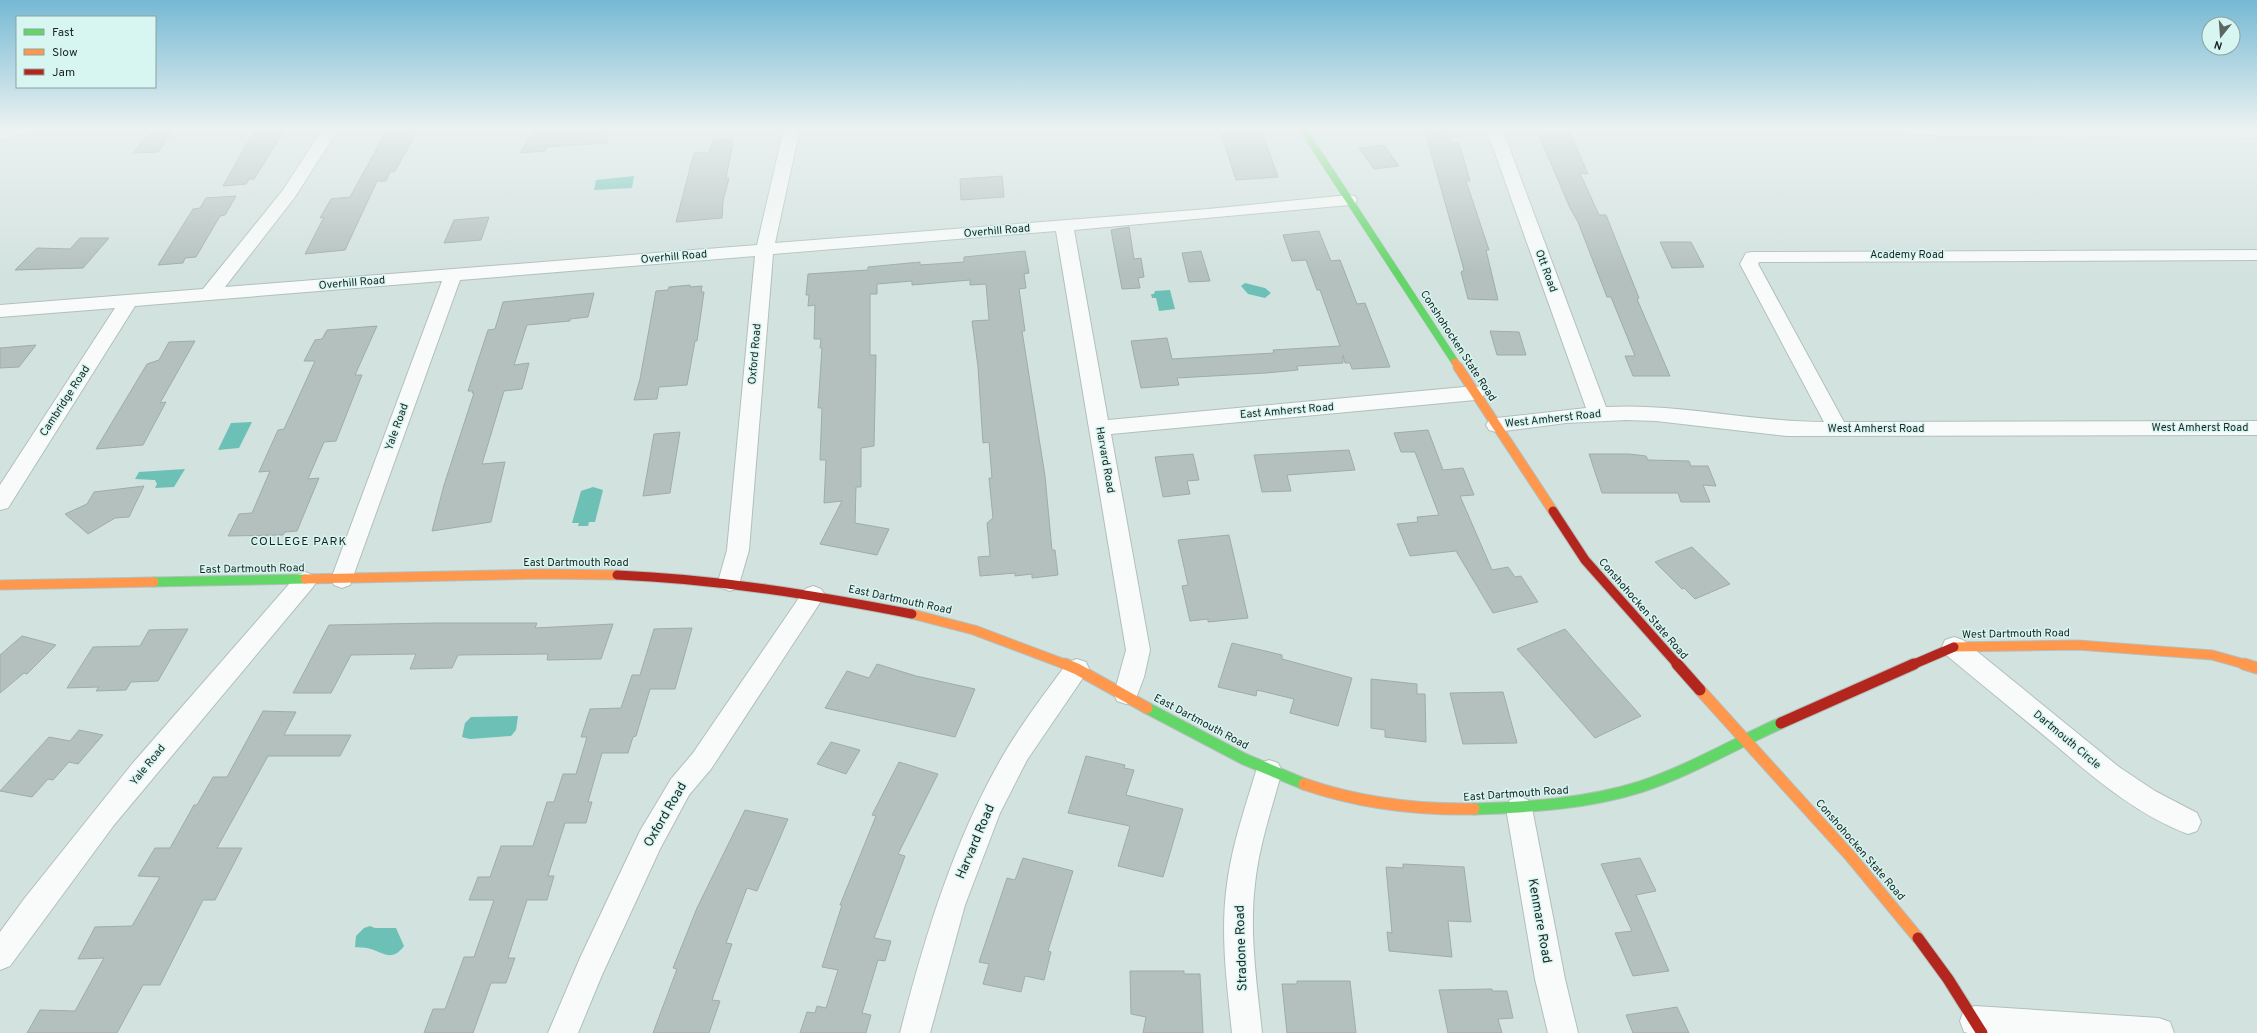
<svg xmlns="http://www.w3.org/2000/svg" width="2257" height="1033" font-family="Overpass,sans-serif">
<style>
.water{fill:#6cc0b6}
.building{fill:#b3c0bd;stroke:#9facaa}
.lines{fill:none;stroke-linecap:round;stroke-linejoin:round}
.street-casing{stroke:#b2bfbc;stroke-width:2}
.fast-far2-casing{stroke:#b2bfbc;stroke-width:8}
.fast-far1-casing{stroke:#b2bfbc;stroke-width:11}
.fast-casing{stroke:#b2bfbc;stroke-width:13}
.slow-far2-casing{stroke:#b2bfbc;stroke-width:8}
.slow-far1-casing{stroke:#b2bfbc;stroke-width:11}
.slow-casing{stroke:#b2bfbc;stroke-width:13}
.jam-far1-casing{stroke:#b2bfbc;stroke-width:11}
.jam-casing{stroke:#b2bfbc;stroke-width:13}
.street{fill:#f8fbfa;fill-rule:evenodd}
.fast-far2{stroke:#63d668;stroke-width:7}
.fast-far1{stroke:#63d668;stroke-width:9}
.fast{stroke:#63d668;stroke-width:11}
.slow-far2{stroke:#ff974d;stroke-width:7}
.slow-far1{stroke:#ff974d;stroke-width:9}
.slow{stroke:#ff974d;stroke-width:11}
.jam-far1{stroke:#b3261e;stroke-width:9}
.jam{stroke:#b3261e;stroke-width:11}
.labels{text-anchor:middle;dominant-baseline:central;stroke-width:3;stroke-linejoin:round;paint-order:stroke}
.street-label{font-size:11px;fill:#1a2523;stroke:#d8f6f1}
.neighbourhood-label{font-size:12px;letter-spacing:1px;fill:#1a2523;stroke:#d8f6f1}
.near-street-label{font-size:13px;fill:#1a2523;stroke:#d8f6f1}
</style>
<rect width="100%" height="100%" fill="#d2e2df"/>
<!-- water -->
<path class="water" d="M634,176L632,188L594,190L596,180Z
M1245,283L1265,288L1271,293L1265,298L1248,294L1241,286Z
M1170,290L1175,309L1159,311L1156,298H1152L1151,294H1154L1155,291Z
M252,422L239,448L218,450L231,423Z
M185,469L174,487L155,488L157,484L155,480L135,479L139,472Z
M593,487L603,490L595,522H589L588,526H578L579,523H572L581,491Z
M518,716L516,730L511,736L470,739L462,737L465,723L471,717Z
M370,926L375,928H396L404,946C392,962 384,953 371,949C365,947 360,948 355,947L356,936L364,928Z"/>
<!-- building -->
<path class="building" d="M388,128H412L411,131L418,130L395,171L390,172L386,181H377L345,250L305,254L324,217L320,218L331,199L350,197Z
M535,128H606L607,143L546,147L545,151L520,153Z
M1424,128H1447L1452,143H1459L1470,181H1466L1489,250H1486L1498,300L1468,299L1461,272L1464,270Z
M285,130L254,179H249L246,184L223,186L254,131Z
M1261,130L1278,177L1236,180L1221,133Z
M173,132L158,152L133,153L149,133Z
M1538,133H1570L1588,174L1580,173L1599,215H1606L1639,298L1637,299L1670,376H1633L1625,356H1635L1611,297H1607L1578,222L1570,208Z
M732,139L731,143H733L726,178H729L723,201L722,218L676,222L694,153L709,152L713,140Z
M1384,145L1399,166L1374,169L1359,148Z
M1002,176L1004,197L961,200L960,179Z
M236,196L225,215L220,216L196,257L185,258L183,263L158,265L193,209L200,208L206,198Z
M489,217L481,240L444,243L454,220Z
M1129,227L1134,259L1141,258L1144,277L1138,278L1140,288L1122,289L1111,230Z
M1319,231L1331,261L1340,260L1357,304L1365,303L1390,367L1352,369L1350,363H1345L1343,355V363L1297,366L1298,370L1266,373L1177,378L1179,385L1141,388L1131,341L1167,338L1172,359L1274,353L1273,350L1340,346L1320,290H1317L1306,260L1292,261L1283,235Z
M80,238H109L83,268L15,270L37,248L70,249Z
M1660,242H1691L1704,267L1672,268Z
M1025,251L1029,273L1024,274L1026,288L1019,289L1025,331H1022L1045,476L1052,550H1055L1058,575L1032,578V574L1015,576V573L980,576L978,557L990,556L987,523L993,518L989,478H992L989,442L983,443L978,367L972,321L989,320L986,284L970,285V280L912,285V281L877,284V294H870V355H876L874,446L861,448V487H856L855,523L889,529L877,555L820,544L842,501L824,503L826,460H820L822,408H818L822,348H820L821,339H814L815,305L808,306L809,295H806L808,274L868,270V267L920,262V265L964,262V257Z
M1201,251L1210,281L1189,282L1182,253Z
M690,285V287L702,286L701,292H704L697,341H695L687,385L659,387L657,399L634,400L640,379L656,291L668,290L669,287Z
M594,293L588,317L570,319V321L527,325L514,365L529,363L522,389L504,391L482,464L505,462L491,522L432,531L444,485L474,393H472L473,391H468L488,330L495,329L503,302Z
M377,326L355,375H362L336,441L324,442L308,479L319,478L297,531L285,532L283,535L228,536L239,514L252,513L270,471L259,472L278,430L284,429L315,361H304L315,340L322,339L327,330Z
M1490,331L1519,332L1526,355H1497Z
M195,341L160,403L166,402L143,445L96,449L147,364L159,360L169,342Z
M36,345L19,367L0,368V348Z
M1428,430L1443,470L1463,468L1474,495L1460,496L1492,570L1508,567L1515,577L1521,576L1538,602L1493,613L1456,551L1410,556L1397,524L1418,522L1417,517L1439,515L1415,452H1401L1394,433Z
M680,432L670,493L643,496L654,434Z
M1349,450L1355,470L1287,475L1291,491L1262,492L1254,455Z
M1193,454L1199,480L1187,481L1190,494L1163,497L1155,457Z
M1589,454H1629L1646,456L1648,460L1689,461L1691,466H1708L1716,486L1703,485L1710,502H1681L1678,493H1602Z
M144,486L129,517L115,518L88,534L65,514L87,504L94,492Z
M1229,535L1248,618L1208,622V619L1190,621L1182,586L1188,585L1178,540Z
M1692,547L1730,584L1695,599L1684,588L1682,589L1655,562Z
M434,623H537L535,628L613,624L601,659L547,660L548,654L458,655L452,668L410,669L416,654L351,655L331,693H293L329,625Z
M692,628L675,689H650L636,736L633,737L628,753H602L588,802H592L586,823H565L548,876H554L547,900H527L508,958H515L506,983H491L473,1033H424L433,1009H445L464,957H474L494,900H469L478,877H490L501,846H533L547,802H554L563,774H576L587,737H581L590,709L621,708L632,675H640L654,629Z
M188,629L158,681L131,682L126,690L96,691L99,687L67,688L93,647L140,646L149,630Z
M1565,629L1595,664L1641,716L1595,738L1517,649Z
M22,636L56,645L27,674L24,673L0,693V655Z
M1232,643L1282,655V659L1352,678L1338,726L1290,713L1294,699L1257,690L1256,696L1218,687Z
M877,664L916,676L975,689L955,737L825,708L847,671L869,678Z
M1371,679L1417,684V694H1425L1426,742L1385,737V730L1371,728Z
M1503,692L1517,743L1463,744L1450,693Z
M263,711L296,712L284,735H351L340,756H268L217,848H242L215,900H203L160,985H143L117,1033H27L40,1010L75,1011L104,958L78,959L95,927L132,926L160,877L138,876L155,848H170L194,805H197L213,777H227Z
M79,730L103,735L78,764L69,762L53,780L48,779L32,797L0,791L49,737L70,741Z
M831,742L860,750L846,774L817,764Z
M1086,756L1125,765L1124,768L1134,770L1126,795L1183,809L1163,877L1118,866L1130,826L1068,813Z
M899,762L938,774L898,854L905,856L874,938L891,941L885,961L878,960L862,1013L871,1015L866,1033H800L807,1012L815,1013L817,1006L826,1008L838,970L822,967L842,905H840L876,816L872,815Z
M745,810L788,819L757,891L747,888L726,943L732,944L712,1000L720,1001L709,1033H653L677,969L673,968L697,908Z
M1023,858L1073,871L1048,951L1051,952L1044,980L1025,976L1021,992L983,984L989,964L979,962L1007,878L1015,880Z
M1640,858L1656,891L1636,895L1669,971L1633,976L1615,933L1632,931L1601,864Z
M1403,864L1464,867L1471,922L1448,921L1452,957L1389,951L1387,932L1392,933L1386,867L1403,868Z
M1130,971H1184V974H1200L1203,1033H1143L1146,1017L1131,1014Z
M1297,981H1350L1356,1033H1287L1282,984H1297Z
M1492,989V991H1507L1513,1018L1498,1019L1502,1033H1448L1439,990Z
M1677,1007L1689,1033H1633L1626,1015Z"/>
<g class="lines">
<defs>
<path id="street" d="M9,128H38L36,131L0,140V130Z
M323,128H339L295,197L225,287L757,245L784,128H800L775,243L1208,209L1349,195L1355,196L1357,200L1355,204L1349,205L1074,230L1108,420L1475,386L1482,388L1485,393L1482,398L1475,400L1111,434L1150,650L1144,677L1135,701L1126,704L1117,701L1114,694L1126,650L1056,231L773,254L749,550L738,588L730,591L722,588L718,582L727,550L755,256L460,280L350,585L342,588L334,585L331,579L442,281L135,306L8,508L0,510V485L115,308L0,317V305L203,289L283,190Z
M1486,128H1502L1606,407C1679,403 1751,422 1824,422L1740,264L1746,253L1752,252L2257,250V260L1759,262L1758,264L1844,422L2257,421V435L1787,436L1656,421L1626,420L1566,423L1496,432L1489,430L1486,425L1489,420L1496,418L1586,408Z
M1897,128H2257V137L1944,136L1905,133L1899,131Z
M305,572L313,575L317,581L313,587L114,825L10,966L0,970V932L24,899L132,764L297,575Z
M813,586L821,589L825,595L711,769L689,795L660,849L602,975L578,1033H548L580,958L612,890L640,831L671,779L693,753L805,589Z
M1954,637L1963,640L2119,767L2155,791L2197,813L2201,822L2197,831L2188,834C2137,815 2094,778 2053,743C2017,713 1981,684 1945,654L1942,647L1945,640Z
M1077,659L1086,662L1089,669L1027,760L1000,813L965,905L930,1033H900C924,939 953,843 1001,759C1021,724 1045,693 1068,662Z
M1269,760L1278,763L1282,771C1272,808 1259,845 1255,884C1249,933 1257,984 1262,1033H1232C1227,984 1220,933 1227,884C1232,845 1245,808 1256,771L1260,763Z
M1519,796L1528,800L1532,808L1565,979L1578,1033H1548L1535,979L1506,808L1510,800Z
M1975,1006L2159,1018L2170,1022L2174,1033H1968L1964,1032L1960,1021L1964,1010Z"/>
<path id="fast-far2" d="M1302,128L1455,362"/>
<path id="fast-far1" d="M154,582L305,579"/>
<path id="fast" d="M1147,708L1244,759L1304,784
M1474,809C1530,807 1586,804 1640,787C1689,771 1734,744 1781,723"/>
<path id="slow-far2" d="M1455,362L1459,368"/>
<path id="slow-far1" d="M1458,367L1553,511
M305,579L541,574L617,575
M0,585L154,582
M912,614L974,630L1067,665
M1954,647L2078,645L2212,655L2248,665"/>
<path id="slow" d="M1065,664L1077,669L1147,708
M2244,664L2257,668
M1700,690L1851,857L1918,938
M1304,784C1359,803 1416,810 1474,809"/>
<path id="jam-far1" d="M1553,511L1585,560L1678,665
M617,575C717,579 814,595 912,614
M1912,665L1954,647"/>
<path id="jam" d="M1677,664L1700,690
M1781,723L1914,664
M1918,938L1948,979L1982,1033"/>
</defs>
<!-- street casing -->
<use href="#street" class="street-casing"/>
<!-- fast-far2 casing -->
<use href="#fast-far2" class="fast-far2-casing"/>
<!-- fast-far1 casing -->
<use href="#fast-far1" class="fast-far1-casing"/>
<!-- fast casing -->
<use href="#fast" class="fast-casing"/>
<!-- slow-far2 casing -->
<use href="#slow-far2" class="slow-far2-casing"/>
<!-- slow-far1 casing -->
<use href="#slow-far1" class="slow-far1-casing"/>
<!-- slow casing -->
<use href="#slow" class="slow-casing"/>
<!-- jam-far1 casing -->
<use href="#jam-far1" class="jam-far1-casing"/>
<!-- jam casing -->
<use href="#jam" class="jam-casing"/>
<!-- street -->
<use href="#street" class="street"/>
<!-- fast-far2 -->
<use href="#fast-far2" class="fast-far2"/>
<!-- fast-far1 -->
<use href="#fast-far1" class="fast-far1"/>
<!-- fast -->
<use href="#fast" class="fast"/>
<!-- slow-far2 -->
<use href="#slow-far2" class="slow-far2"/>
<!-- slow-far1 -->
<use href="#slow-far1" class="slow-far1"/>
<!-- slow -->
<use href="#slow" class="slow"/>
<!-- jam-far1 -->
<use href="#jam-far1" class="jam-far1"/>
<!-- jam -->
<use href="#jam" class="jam"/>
</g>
<!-- sky -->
<linearGradient id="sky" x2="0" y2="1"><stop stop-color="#76b9d4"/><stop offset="0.47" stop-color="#ebf2f1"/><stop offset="1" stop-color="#ebf2f1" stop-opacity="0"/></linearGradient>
<rect width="2257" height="273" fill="url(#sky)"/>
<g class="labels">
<!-- street labels -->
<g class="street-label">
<text transform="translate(997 231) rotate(-5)">Overhill Road</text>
<text x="1907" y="255">Academy Road</text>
<text transform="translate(674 257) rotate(-5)">Overhill Road</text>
<text transform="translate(1546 271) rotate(70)">Ott Road</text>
<text transform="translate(352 283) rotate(-5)">Overhill Road</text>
<text transform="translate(1458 346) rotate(57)">Conshohocken State Road</text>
<text transform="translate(755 354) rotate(-85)">Oxford Road</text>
<text transform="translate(65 401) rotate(-57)">Cambridge Road</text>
<text transform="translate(1287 411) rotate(-5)">East Amherst Road</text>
<text transform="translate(1553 419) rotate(-6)">West Amherst Road</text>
<text transform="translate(397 427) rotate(-70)">Yale Road</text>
<text x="2200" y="428">West Amherst Road</text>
<text x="1876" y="429">West Amherst Road</text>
<text transform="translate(1105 460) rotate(80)">Harvard Road</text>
<text x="576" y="563">East Dartmouth Road</text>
<text transform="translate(252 569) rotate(-1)">East Dartmouth Road</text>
<text transform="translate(900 600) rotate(12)">East Dartmouth Road</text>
<text transform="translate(1643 609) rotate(49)">Conshohocken State Road</text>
<text transform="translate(2016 634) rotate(-1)">West Dartmouth Road</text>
<text transform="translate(1201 722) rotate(28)">East Dartmouth Road</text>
<text transform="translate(2067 740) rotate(40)">Dartmouth Circle</text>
<text transform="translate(148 765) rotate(-51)">Yale Road</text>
<text transform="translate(1516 794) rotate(-4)">East Dartmouth Road</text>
<text transform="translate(1860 850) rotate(49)">Conshohocken State Road</text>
</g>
<!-- neighbourhood labels -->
<g class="neighbourhood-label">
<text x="299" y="542">COLLEGE PARK</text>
</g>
<!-- near-street labels -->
<g class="near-street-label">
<text transform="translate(666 815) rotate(-60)">Oxford Road</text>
<text transform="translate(976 842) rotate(-67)">Harvard Road</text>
<text transform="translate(1539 921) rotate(80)">Kenmare Road</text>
<text transform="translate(1242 948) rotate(-92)">Stradone Road</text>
</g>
</g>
<!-- legend -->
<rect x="16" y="16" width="140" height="72" fill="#d8f6f1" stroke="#8ca29f"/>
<rect x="24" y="29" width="20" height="6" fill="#63d668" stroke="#8ca29f"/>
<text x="52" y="36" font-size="12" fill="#1a2523">Fast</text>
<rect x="24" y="49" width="20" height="6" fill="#ff974d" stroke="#8ca29f"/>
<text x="52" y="56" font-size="12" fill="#1a2523">Slow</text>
<rect x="24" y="69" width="20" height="6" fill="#b3261e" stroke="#8ca29f"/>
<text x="52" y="76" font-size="12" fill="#1a2523">Jam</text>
<!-- north arrow -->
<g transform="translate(2221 36) rotate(197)"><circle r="19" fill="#d8f6f1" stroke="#8ca29f"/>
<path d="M0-3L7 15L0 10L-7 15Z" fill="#5a6765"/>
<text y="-6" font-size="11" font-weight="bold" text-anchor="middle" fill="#1a2523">N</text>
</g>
</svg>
